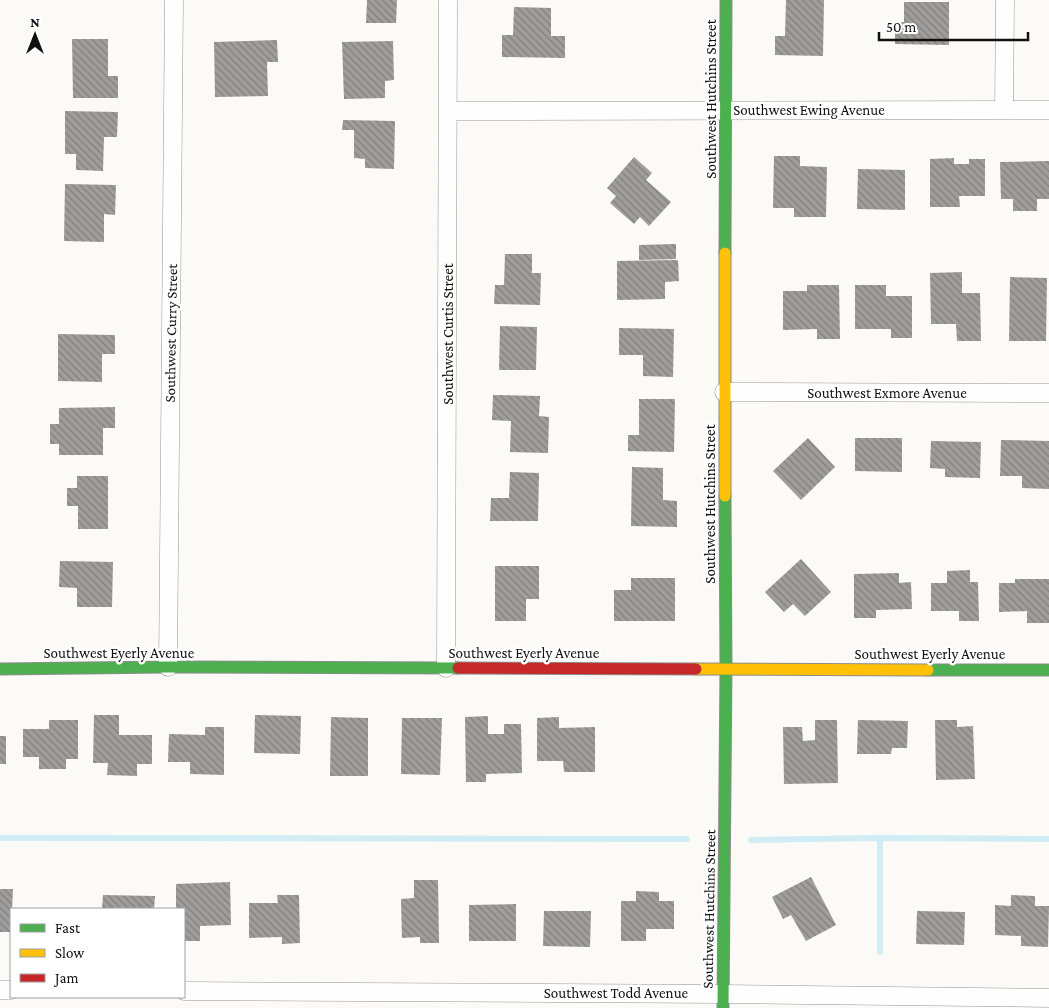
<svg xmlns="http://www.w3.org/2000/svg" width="1049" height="1008" font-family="'Crimson Pro',serif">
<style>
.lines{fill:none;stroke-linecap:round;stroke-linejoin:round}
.stream{stroke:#d0ecf4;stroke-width:6}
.building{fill:url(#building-back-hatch)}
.street-casing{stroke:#969594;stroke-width:19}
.fast-casing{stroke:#8d8c8b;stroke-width:13}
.slow-casing{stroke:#8d8c8b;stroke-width:13}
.jam-casing{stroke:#8d8c8b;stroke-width:13}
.street{stroke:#fffefe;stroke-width:18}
.fast{stroke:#4caf50;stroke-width:11}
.slow{stroke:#ffc107;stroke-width:11}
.jam{stroke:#c62828;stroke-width:11}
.labels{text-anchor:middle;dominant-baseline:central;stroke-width:5;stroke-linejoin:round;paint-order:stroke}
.street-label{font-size:15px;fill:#101010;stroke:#fff}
</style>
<defs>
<pattern id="building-back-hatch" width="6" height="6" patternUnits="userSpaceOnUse" patternTransform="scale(1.25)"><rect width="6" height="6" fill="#a09e9c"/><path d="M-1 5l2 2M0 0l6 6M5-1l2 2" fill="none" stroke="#817f7e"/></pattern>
</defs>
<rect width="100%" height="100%" fill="#fcfaf7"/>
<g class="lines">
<!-- stream -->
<path class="stream" d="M0,838L687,839
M880,838V952
M751,840L880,838L1049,839"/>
</g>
<!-- building -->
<path class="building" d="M367,0H397L396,23H366Z
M786,0H824L823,56L775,55V36H785Z
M904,2H949V45L895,44V22H904Z
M514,7L551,8V36H565V58L502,57V35H513Z
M72,39H108V76H118V98H73Z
M277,40L278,62H267L268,96L215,97L214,42Z
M393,41L394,80L385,81V98L344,99L342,42Z
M65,111L118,112L117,137H104L103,171L76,170V154H65Z
M343,120L395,121L394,169L365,168V159L354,158V130H342Z
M774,156H800V166L827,167L826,217H794V208H773Z
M634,157L652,173L646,180L671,202L649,226L640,217L634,224L610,203L616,196L607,188Z
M954,158V164H969V159H985V196H959L960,207H930V159Z
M1049,161V199H1037V211H1013V199H1001L1000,162Z
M858,169L905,170V210L857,209Z
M65,184L116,185L115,215L104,214V242L64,241Z
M676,244V259L639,260V245Z
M505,254H532V273H541L540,305L494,304L495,285H504Z
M678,260L679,281L665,282V299L617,300V261Z
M962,272V293H980L981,341H957L956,324H931L930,273Z
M1010,277L1047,278L1046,341H1009Z
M807,285H839L840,339H817V329L783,330V291H807Z
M855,285H886V296H912V338H891V329H855Z
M500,326L537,327L536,370H499Z
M619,328L674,329L673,377L643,376V355H619Z
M58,334L115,335V354H102V382L58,381Z
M493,395L540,396L539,416L549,417L548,453L510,452L511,421L492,420Z
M639,399H675L674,452L628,451V435H639Z
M115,407V428H103V455H59V444H50V424H59V408Z
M808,438L835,467L801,500L773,471Z
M855,438H902V472L855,471Z
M1001,440L1049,441V489L1022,488V476H1000Z
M931,441L981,442L980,478L945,477V469L930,468Z
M632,467L663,468V500L677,501V527L631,526Z
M510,472L539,473L538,521H490L491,498H509Z
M77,476H108V529H78V506H67V488H77Z
M801,559L831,592L805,616L793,604L784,612L765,592Z
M60,561L113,562L112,607H77V588L59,587Z
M495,566H539V599H526V621H495Z
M970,570V582H978L979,621H959V611H931V583H947V571Z
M899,573V583L911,582L912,609L876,610V618H854V574Z
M631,578H675V621H614V590H631Z
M1015,579H1049V623H1027V611L999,612V583H1015Z
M94,715H119V735H152V764H137V776L107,775L108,763H93Z
M255,715L301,716L300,754L254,753Z
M488,716V734H504V724H521L522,773L486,774V782H466L465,717Z
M331,717L368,718V776H330Z
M559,717V728L595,727V772H564L563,761H537V718Z
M402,718H442L440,775L401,774Z
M49,720H78V759H66V769H39V757H23V729H49Z
M815,720H837L838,783L784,784L783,727H802L803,741L815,740Z
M858,720L908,721L907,748H892L891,754H857Z
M935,720H957V727L973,726L975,779L936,780Z
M205,727H224V775L190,774V762H168L169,734L205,735Z
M0,736H6V764H0Z
M811,877L836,925L806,941L791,915L783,919L772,897Z
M414,880H438L439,943H420V937L402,938L401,899L414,898Z
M230,882L231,925L200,926V941H184V909H176V884Z
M0,889H13L11,932H0Z
M636,891L659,892V901H674V929H646V941H621V901H636Z
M103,895L155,896L154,909H102Z
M277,895H299L300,943L282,944V937L249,938V903H278Z
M1011,895L1035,896V906H1049L1048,947L1021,946V936L995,935V905L1011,906Z
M516,904V941H469V905Z
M544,911H591L590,947L543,946Z
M917,911L965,912L964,945L916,944Z"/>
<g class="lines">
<defs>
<path id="street" d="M1004,110L1005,0
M449,111L1049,110
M724,392L1049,393
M168,667L174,0
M446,668L448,0
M0,990H11
M184,991L723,994L1049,998"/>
<path id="fast" d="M725,253L726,0
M0,669L168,667L458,668
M928,670H1049
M723,1008L726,668L725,496"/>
<path id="slow" d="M725,253V496
M696,669L928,670"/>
<path id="jam" d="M458,668L696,669"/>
</defs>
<!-- street casing -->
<use href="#street" class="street-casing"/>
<!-- fast casing -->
<use href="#fast" class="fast-casing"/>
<!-- slow casing -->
<use href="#slow" class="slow-casing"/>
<!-- jam casing -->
<use href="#jam" class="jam-casing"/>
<!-- street -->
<use href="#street" class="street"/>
<!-- fast -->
<use href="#fast" class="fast"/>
<!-- slow -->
<use href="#slow" class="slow"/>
<!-- jam -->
<use href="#jam" class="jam"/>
</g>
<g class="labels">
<!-- street labels -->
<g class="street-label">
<text transform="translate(711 99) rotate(-90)">Southwest Hutchins Street</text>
<text x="809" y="110">Southwest Ewing Avenue</text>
<text transform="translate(171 333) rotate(-89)">Southwest Curry Street</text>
<text transform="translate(448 334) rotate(-90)">Southwest Curtis Street</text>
<text x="887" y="393">Southwest Exmore Avenue</text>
<text transform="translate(710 504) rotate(-90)">Southwest Hutchins Street</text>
<text x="119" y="653">Southwest Eyerly Avenue</text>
<text x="524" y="653">Southwest Eyerly Avenue</text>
<text x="930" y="654">Southwest Eyerly Avenue</text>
<text transform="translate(709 909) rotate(-89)">Southwest Hutchins Street</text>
<text x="616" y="993">Southwest Todd Avenue</text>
</g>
</g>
<!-- legend -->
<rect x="10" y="908" width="175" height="90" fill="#ffffff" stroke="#9f9f9f"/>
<rect x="20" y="924" width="25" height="8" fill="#4caf50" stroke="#9f9f9f"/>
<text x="55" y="933" font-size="15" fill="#101010">Fast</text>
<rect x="20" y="949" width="25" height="8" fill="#ffc107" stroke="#9f9f9f"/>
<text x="55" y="958" font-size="15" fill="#101010">Slow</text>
<rect x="20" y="974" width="25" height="8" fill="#c62828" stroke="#9f9f9f"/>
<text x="55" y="983" font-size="15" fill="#101010">Jam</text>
<!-- north arrow -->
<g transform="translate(35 35)" stroke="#ffffff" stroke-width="4" paint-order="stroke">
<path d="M0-4L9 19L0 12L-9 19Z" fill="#101010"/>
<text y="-8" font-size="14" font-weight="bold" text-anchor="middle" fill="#101010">N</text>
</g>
<!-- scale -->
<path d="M879 32v8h149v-8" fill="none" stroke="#101010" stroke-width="2.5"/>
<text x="886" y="32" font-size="15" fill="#101010" stroke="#ffffff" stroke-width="4" paint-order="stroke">50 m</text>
</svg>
